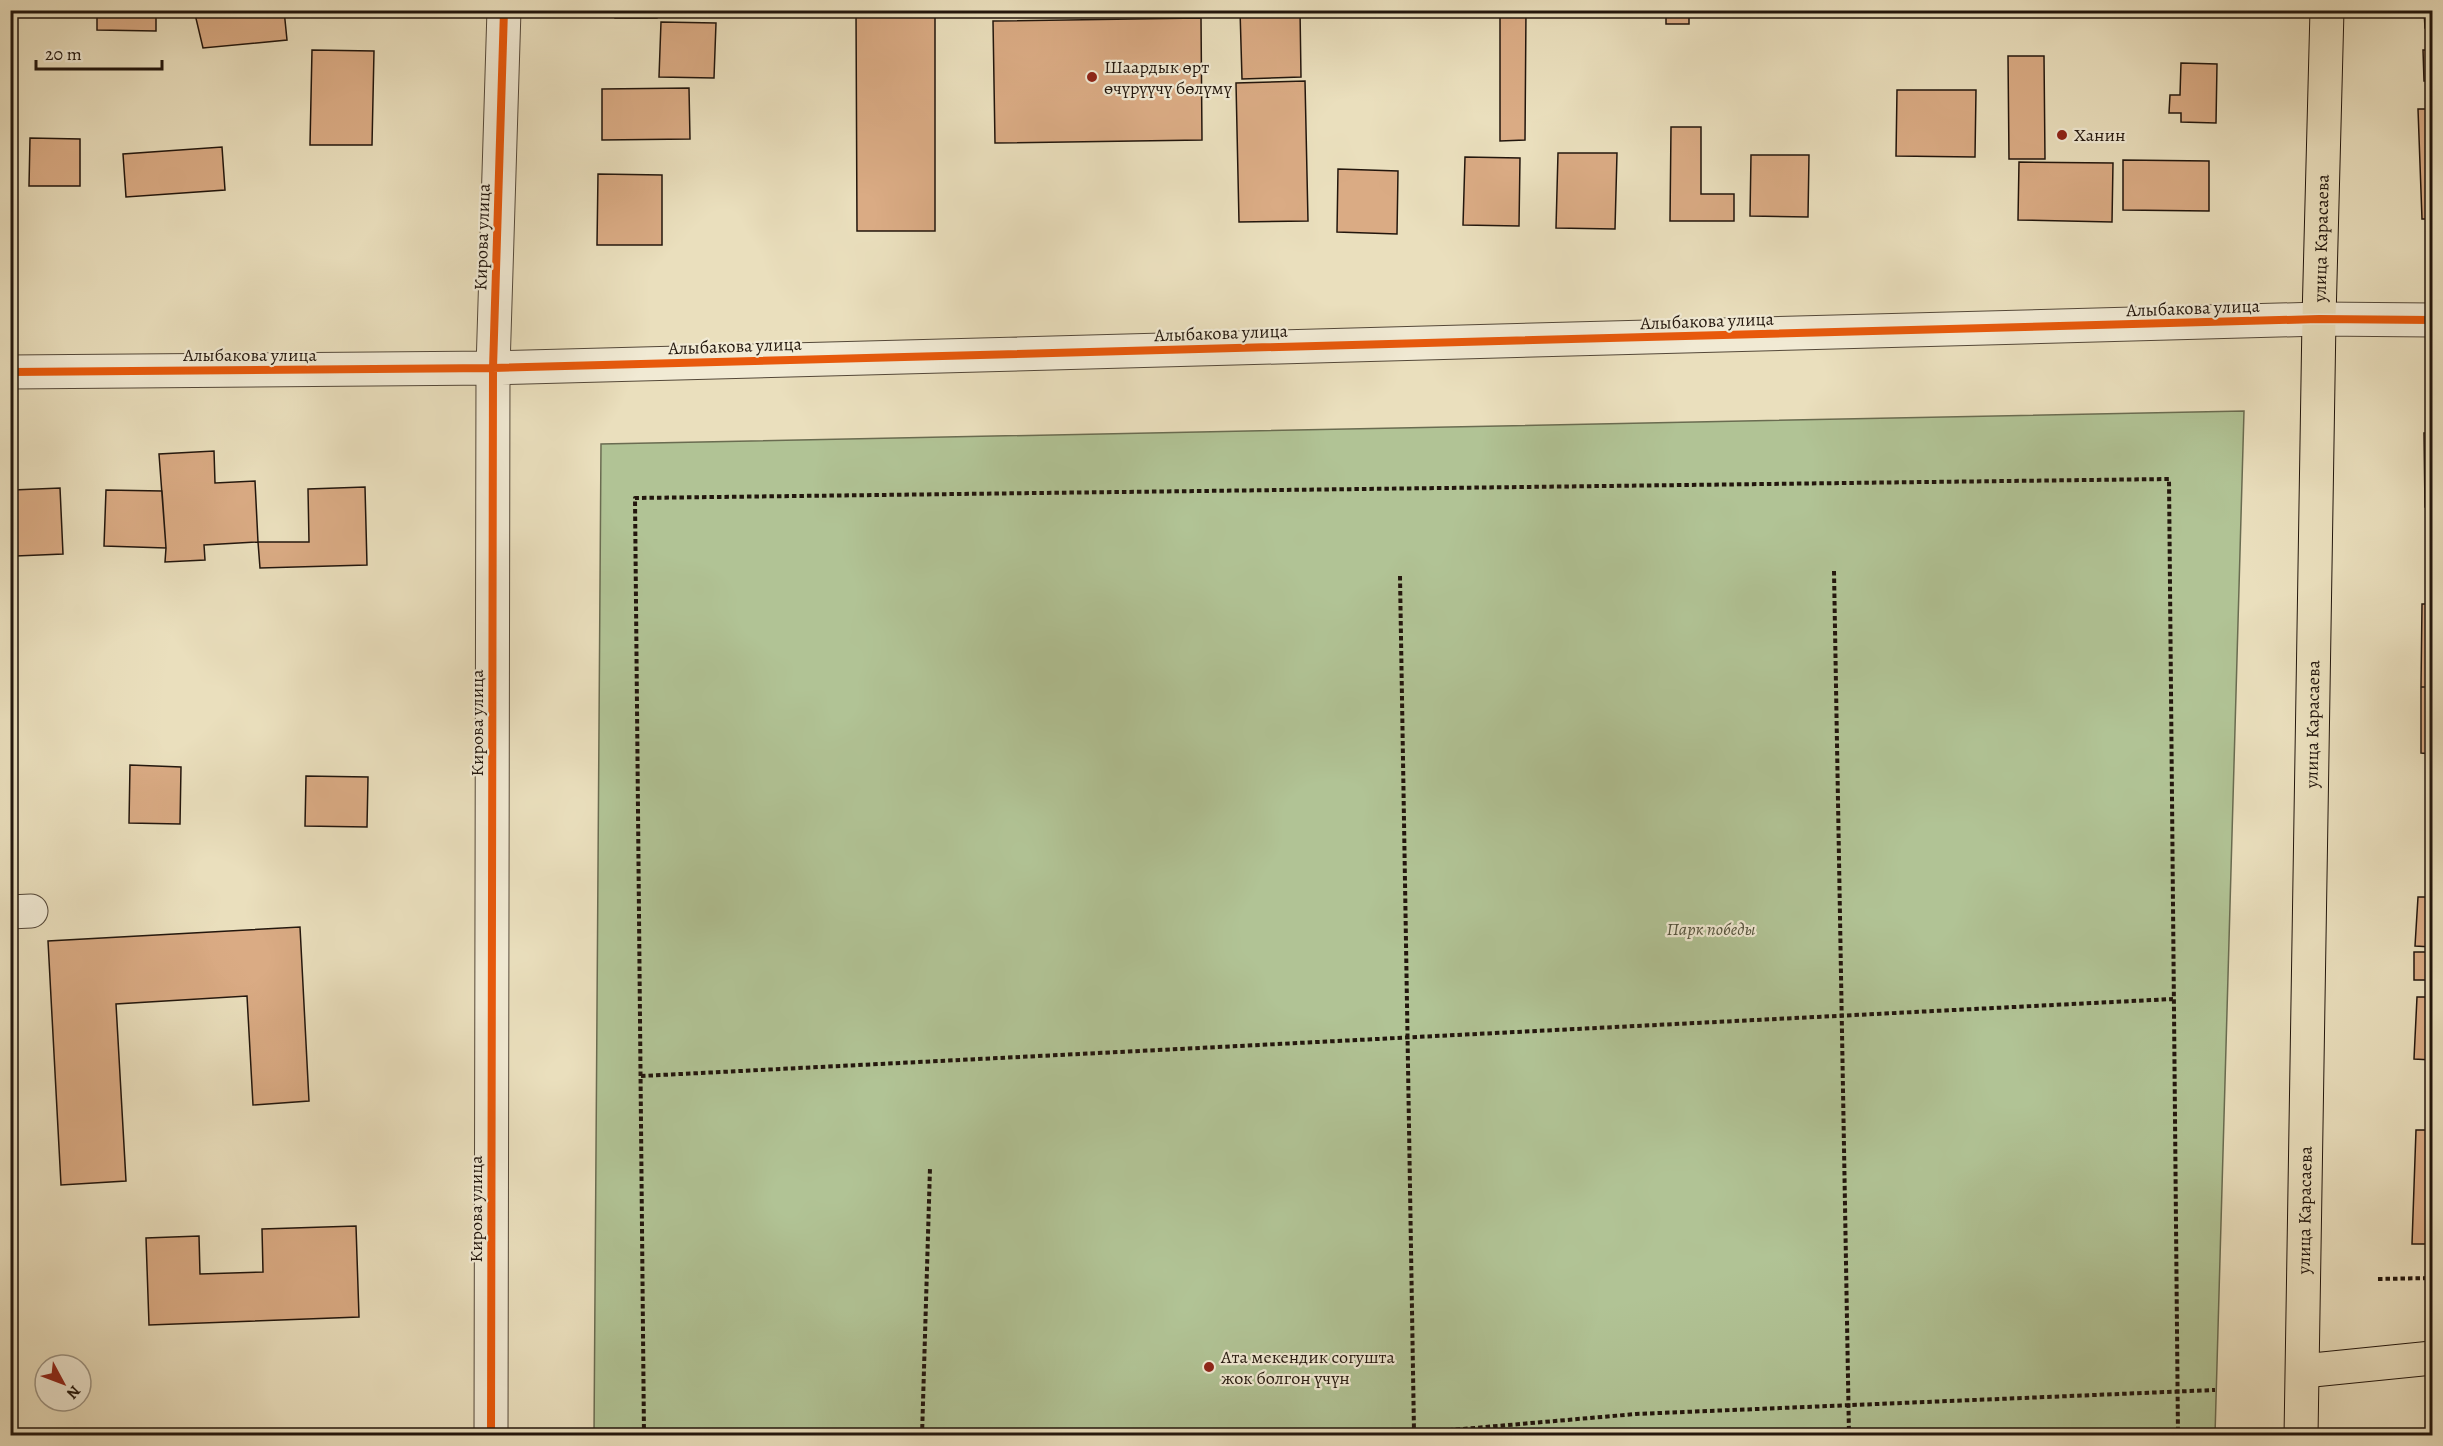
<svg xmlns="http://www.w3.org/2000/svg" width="2443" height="1446" font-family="Alegreya,serif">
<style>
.green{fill:#b1c395;stroke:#6a6c51;stroke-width:1.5}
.building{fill:#daab84;stroke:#22160d;stroke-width:1.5}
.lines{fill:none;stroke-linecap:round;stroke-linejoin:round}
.minor-casing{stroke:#544839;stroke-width:35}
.major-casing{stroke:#22160d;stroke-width:35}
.path{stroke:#22160d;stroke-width:4;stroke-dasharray:4.5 3;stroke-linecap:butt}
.minor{stroke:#f1ead4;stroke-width:33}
.major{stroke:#eadfbd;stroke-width:33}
.cycleway-casing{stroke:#f1ead4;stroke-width:11}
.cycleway{stroke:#e8590c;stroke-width:8}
.poi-dot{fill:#8f2418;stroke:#f1ead4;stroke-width:2}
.labels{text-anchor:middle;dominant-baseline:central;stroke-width:4.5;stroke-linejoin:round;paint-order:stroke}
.poi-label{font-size:18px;fill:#22160d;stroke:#f1ead4;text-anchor:start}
.street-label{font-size:18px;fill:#22160d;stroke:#f1ead4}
.park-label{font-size:18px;font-style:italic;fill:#54533d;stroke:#f1ead4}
</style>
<rect width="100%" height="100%" fill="#eadfbd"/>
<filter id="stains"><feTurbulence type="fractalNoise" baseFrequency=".00333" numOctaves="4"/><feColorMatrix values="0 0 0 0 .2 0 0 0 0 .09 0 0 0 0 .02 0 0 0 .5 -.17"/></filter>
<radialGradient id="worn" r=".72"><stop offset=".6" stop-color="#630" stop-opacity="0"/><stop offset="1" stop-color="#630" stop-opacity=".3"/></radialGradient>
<!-- green -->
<path class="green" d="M2244,411L2215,1435H594L601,444Z"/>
<!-- building -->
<path class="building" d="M97,10H156V31L97,30Z
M194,10H284L287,40L203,48Z
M615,10H657V18H615Z
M856,10H935V231H857Z
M1240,10H1300L1301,77L1242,79Z
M1500,10H1526L1525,140L1500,141Z
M1588,10H1654V14L1588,13Z
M1666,10H1689V24H1666Z
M2424,10H2432V28H2425Z
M1201,18L1202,140L995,143L993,21Z
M661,22L716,23L714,78L659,77Z
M312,50L374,51L372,145H310Z
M2423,50H2432V81H2424Z
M2008,56H2044L2045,159H2009Z
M2181,63L2217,64L2216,123L2181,122V113H2169L2170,95H2180Z
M1305,81L1308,221L1239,222L1236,83Z
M689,88L690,139L602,140V89Z
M1897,90H1976L1975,157L1896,156Z
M2418,109H2432V219H2422Z
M1671,127H1701V194H1734V221H1670Z
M30,138L80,139V186H29Z
M222,147L225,190L126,197L123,154Z
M1558,153H1617L1615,229L1556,228Z
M1751,155H1809L1808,217L1750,216Z
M1465,157L1520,158L1519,226L1463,225Z
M2123,160L2209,161V211L2123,210Z
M2019,162L2113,163L2112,222L2018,220Z
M1338,169L1398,171L1397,234L1337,232Z
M598,174L662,175V245H597Z
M2424,433H2432V507H2425Z
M214,451L215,483L255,481L258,542L204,545L205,560L165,562L166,548L159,454Z
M365,487L367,565L260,568L258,542H309L308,489Z
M60,488L63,554L16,556L13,490Z
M106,490L162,491L166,548L104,546Z
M2422,604H2432V687H2421Z
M2421,687H2432V754L2421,753Z
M130,765L181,767L180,824L129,823Z
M306,776L368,777L367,827L305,826Z
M2418,897H2432V947L2415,946Z
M300,927L309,1101L253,1105L247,996L116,1004L126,1181L61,1185L48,941Z
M2414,952H2432V980H2414Z
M2417,997H2432V1060L2414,1059Z
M2416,1130H2432V1244H2412Z
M356,1226L359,1317L149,1325L146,1238L199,1236L200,1274L263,1272L262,1229Z"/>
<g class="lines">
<defs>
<path id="minor" d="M10,372L493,368L2319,319L2432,320
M10,912L31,911
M491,1436L493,368L504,10"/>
<g id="major">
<path d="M2303,1371L2432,1358"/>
<path id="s1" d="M2301,1436L2319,319L2327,10"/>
</g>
</defs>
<!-- minor casing -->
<use href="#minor" class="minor-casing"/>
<!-- major casing -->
<use href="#major" class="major-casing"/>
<!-- path -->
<path class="path" d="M1834,571L1849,1436
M1400,576L1414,1432
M641,1076L2173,999
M2378,1279L2432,1278
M644,1436L635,498L2169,479L2178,1436
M922,1436L930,1168
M1381,1436L1636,1414L2215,1390"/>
<!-- minor -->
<use href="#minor" class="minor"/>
<!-- major -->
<use href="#major" class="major"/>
<defs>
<path id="cycleway" d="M10,372L493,368L2319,319L2432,320
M491,1436L493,368L504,10"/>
</defs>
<!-- cycleway casing -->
<use href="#cycleway" class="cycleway-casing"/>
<!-- cycleway -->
<use href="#cycleway" class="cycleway"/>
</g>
<!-- markers -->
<g class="poi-dot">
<circle cx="1092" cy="77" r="6"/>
<circle cx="2062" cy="135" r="6"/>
<circle cx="1209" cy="1367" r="6"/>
</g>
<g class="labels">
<!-- poi labels -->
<g class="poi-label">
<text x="1104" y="67">Шаардык өрт<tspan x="1104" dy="21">өчүрүүчү бөлүмү</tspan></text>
<text x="2074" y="135">Ханин</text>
<text x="1221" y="1357">Ата мекендик согушта<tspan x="1221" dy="21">жок болгон үчүн</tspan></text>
</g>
<!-- street labels -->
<g class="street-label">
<text transform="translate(482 237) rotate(-88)">Кирова улица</text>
<text stroke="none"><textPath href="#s1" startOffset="1198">улица Карасаева</textPath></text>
<text transform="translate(2193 308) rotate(-2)">Алыбакова улица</text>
<text transform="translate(1707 321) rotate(-2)">Алыбакова улица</text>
<text transform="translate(1221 333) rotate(-2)">Алыбакова улица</text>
<text transform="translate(735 346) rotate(-2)">Алыбакова улица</text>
<text x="250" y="355">Алыбакова улица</text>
<text transform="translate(477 723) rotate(-90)">Кирова улица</text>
<text stroke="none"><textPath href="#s1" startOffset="712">улица Карасаева</textPath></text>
<text transform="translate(476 1209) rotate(-90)">Кирова улица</text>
<text stroke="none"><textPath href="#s1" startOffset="226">улица Карасаева</textPath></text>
</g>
<!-- park labels -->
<g class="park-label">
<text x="1711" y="929">Парк победы</text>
</g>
</g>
<!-- margin -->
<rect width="2443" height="1446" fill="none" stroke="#eadfbd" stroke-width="36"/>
<rect x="12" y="12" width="2419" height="1422" fill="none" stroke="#22160d" stroke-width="3"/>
<rect x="18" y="18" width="2407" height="1410" fill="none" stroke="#22160d" stroke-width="1.5"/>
<!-- north arrow -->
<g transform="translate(63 1383) rotate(131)"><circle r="28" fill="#f1ead4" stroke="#9e9584" stroke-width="1.5"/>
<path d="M0-4.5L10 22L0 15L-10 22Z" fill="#8f2418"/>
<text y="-9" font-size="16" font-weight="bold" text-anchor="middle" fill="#22160d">N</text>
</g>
<!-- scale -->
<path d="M36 60v9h126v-9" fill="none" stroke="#22160d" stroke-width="3"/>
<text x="45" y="60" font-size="18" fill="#22160d" stroke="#f1ead4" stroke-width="4.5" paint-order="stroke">20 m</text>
<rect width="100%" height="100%" filter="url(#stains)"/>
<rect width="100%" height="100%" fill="url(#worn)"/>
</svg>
